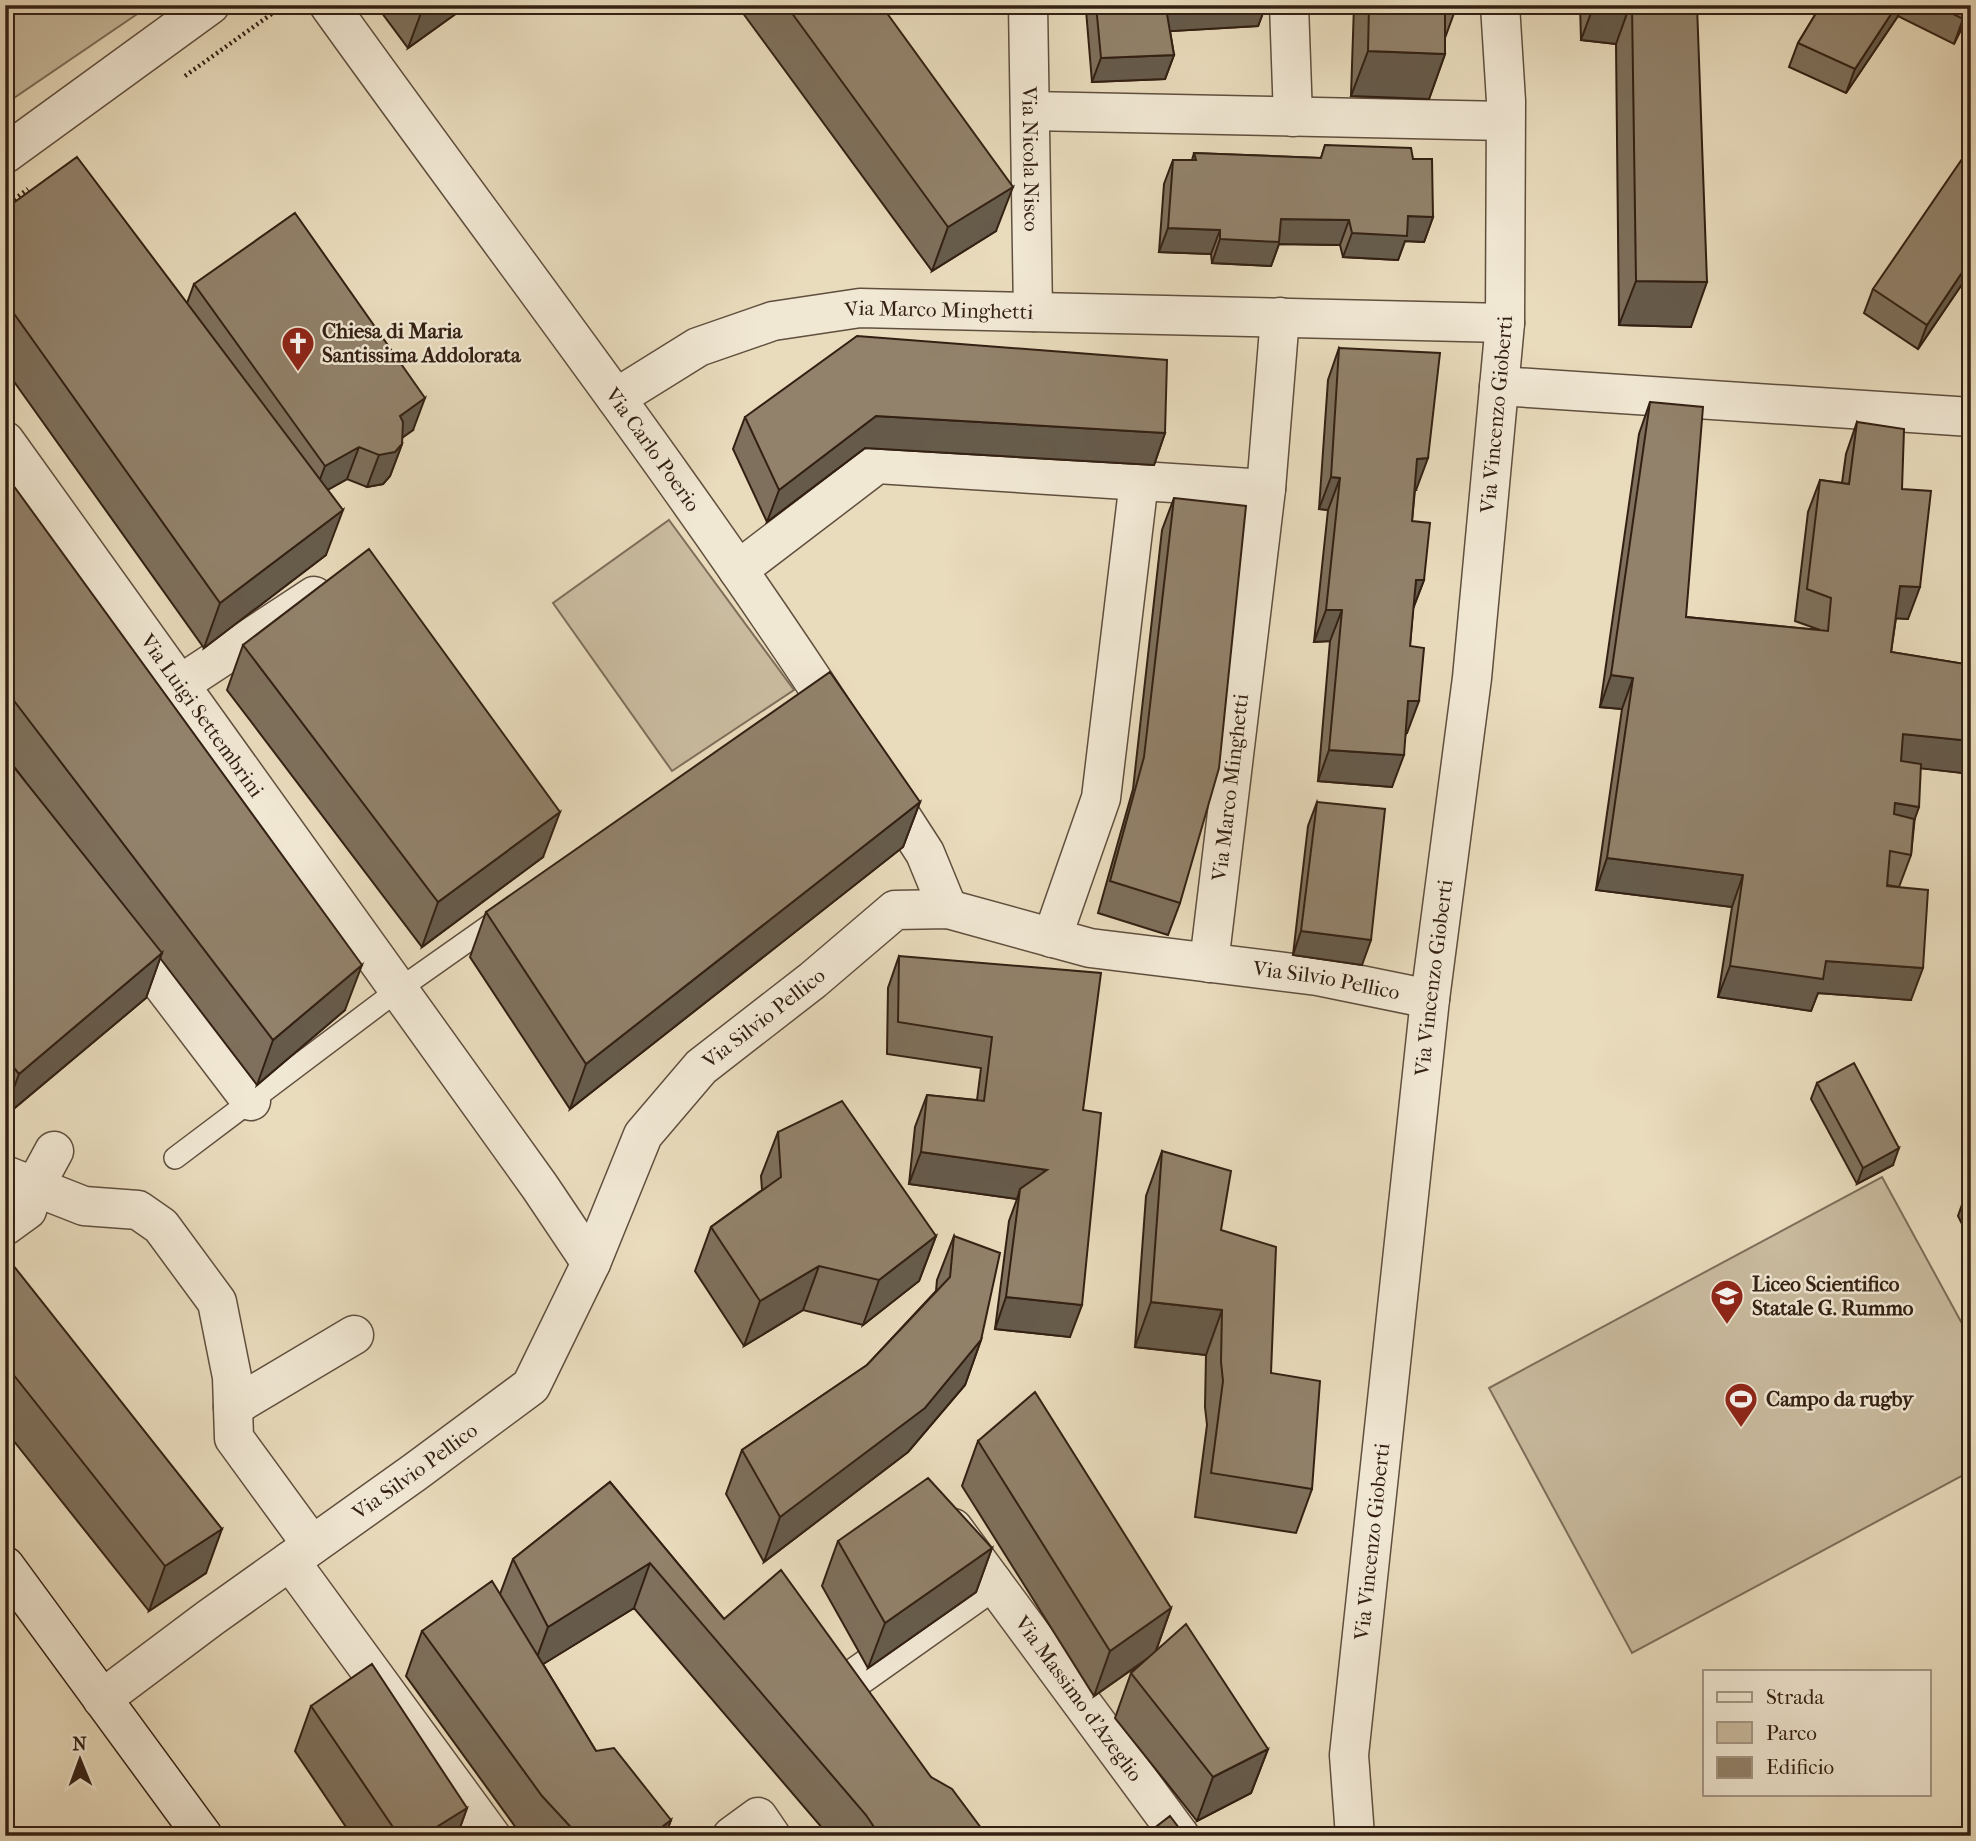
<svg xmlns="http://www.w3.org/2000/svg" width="1976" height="1841" font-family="'IM FELL French Canon',serif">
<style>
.green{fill:#cabca0;stroke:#7e6e5a;stroke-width:2}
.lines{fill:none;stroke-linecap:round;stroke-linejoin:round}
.lane-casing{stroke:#604f3e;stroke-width:24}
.street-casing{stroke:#604f3e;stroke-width:41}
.secondary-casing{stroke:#332013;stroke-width:41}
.path{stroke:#332013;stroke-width:4.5;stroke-dasharray:2 3.5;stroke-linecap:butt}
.lane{stroke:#f1e8d4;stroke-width:21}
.street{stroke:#f1e8d4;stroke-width:38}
.secondary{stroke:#f1e8d4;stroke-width:38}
.wall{fill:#7e705c;stroke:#332013;stroke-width:2}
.shaded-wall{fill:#665b4b;stroke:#332013;stroke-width:2}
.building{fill:#92826b;stroke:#332013;stroke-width:2}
.labels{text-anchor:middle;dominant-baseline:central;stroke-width:5;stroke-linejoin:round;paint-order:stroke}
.street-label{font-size:21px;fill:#332013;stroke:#f1e8d4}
.poi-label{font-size:21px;font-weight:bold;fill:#332013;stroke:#f1e8d4;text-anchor:start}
</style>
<rect width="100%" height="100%" fill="#e9dcbd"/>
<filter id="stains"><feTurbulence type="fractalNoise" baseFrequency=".00286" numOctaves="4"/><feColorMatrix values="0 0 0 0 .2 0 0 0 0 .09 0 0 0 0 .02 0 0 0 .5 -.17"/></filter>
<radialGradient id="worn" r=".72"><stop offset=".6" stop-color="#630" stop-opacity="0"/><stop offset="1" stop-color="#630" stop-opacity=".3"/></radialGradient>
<!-- green -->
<path class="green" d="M5,5H144L146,8L5,104Z
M669,520L794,690L672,771L553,603Z
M1882,1177L1971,1340V1471L1632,1653L1489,1388Z"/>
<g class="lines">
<defs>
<path id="lane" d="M175,1158L398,990L503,916"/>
<g id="street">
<path id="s1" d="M329,5C501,245 682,478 843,726"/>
<path id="s2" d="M1028,5L1033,312"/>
<path d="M1289,5L1293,117"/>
<path d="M1030,111L1505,121"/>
<path d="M5,154L210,5"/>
<path d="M1499,386L1971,417"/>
<path id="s3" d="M616,398L698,347L773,321L860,308L1505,323"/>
<path id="s4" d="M5,441L540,1187L591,1263"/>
<path d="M738,570L877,464L1266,489"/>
<path d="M179,685L314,596"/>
<path d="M881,785L925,853L948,909"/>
<path d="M123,933L251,1101"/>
<path d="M1052,938L1101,798L1139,481"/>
<path id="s5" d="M1209,963L1266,489L1280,317"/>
<path d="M5,1175L84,1206L138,1210L161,1226L217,1302L232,1377L234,1438L312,1545"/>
<path d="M5,1226L27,1210L35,1186L54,1151"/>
<path d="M233,1407L354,1335"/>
<path id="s6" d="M953,1528L1180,1836"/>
<path d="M290,1561L491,1836"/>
<path d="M855,1678L992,1581"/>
<path id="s7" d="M102,1699L210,1618L415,1472L531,1386L591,1263L643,1135L701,1067L813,980L895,910L948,909L1090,948L1317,976L1430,999"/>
<path d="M732,1836L758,1817L771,1836"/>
<path id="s8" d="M1355,1836L1349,1755L1430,999L1472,678L1505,323L1506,101L1500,5"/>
</g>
<path id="secondary" d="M5,1566L203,1836"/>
</defs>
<!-- lane casing -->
<use href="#lane" class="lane-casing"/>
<!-- street casing -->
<use href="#street" class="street-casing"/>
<!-- secondary casing -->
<use href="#secondary" class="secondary-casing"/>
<!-- path -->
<path class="path" d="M185,76L284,5
M5,206L28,189"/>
<!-- lane -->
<use href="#lane" class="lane"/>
<!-- street -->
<use href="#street" class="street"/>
<!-- secondary -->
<use href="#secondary" class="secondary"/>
</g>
<!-- wall -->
<path class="wall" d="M376,5H468L408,48Z
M737,5H881L996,231L932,271Z
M1088,5H1266L1258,26L1170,31L1174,55L1165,79L1092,82L1086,10Z
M1354,5H1457L1445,38V54L1429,99L1351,96Z
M1580,5H1697L1691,327L1619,325L1616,44L1581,40Z
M1821,5H1971L1954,44L1898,16L1846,93L1789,67L1798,43Z
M1325,145L1413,159L1433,217L1424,242L1405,241L1398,260L1343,257L1340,245L1279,244L1271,266L1212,263L1211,254L1159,252L1164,184L1173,160H1192L1194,153L1321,158Z
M5,209L187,303L194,284L413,430L402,437V444L390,476L383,484L367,487L347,479L327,490L326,555L204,648L5,369Z
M1971,271L1918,349L1864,313L1873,289Z
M1339,348L1416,490H1415L1412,521L1424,580L1413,609L1410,646L1407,733H1406L1392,787L1318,781L1330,641L1314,642L1328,510L1319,509L1328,380Z
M1650,402L1686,617L1820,630L1795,621L1808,512L1820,480L1842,483L1846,454L1857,422L1902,489L1908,619L1896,618L1891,652L1971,665V774L1920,768L1911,855L1899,887L1887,885L1911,1000L1818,993L1811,1011L1718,997L1732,907L1596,890L1622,709L1600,707L1639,434Z
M745,417L1165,433L1154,465L865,448L767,522L733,449Z
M5,474L345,1010L257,1085L160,958L146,998L5,1116V756L25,781L5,755Z
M1174,498L1180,903L1168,935L1098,913L1133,789L1162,530Z
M243,645L543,857L422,947L227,690Z
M920,802L903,847L570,1109L470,957L486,912Z
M1317,802L1362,965L1293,955L1308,826Z
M899,956L1083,1110L1070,1337L995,1329L1009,1221L1017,1199L909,1184L915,1127L927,1095L977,1100L981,1068L887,1054L888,988Z
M1817,1083L1893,1165L1857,1184L1811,1099Z
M778,1132L936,1236L919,1281L863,1325L803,1310L744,1346L695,1271L711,1227L762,1190L761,1176Z
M1162,1151L1221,1230L1312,1489L1296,1533L1195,1517L1207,1425L1205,1407L1206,1355L1135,1347L1146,1196Z
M1971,1196V1242L1958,1216L1964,1199Z
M954,1236L981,1340L965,1385L908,1452L764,1562L726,1494L742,1450L867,1365L936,1291L937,1280Z
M5,1255L206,1573L149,1611L5,1430Z
M978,1441L1171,1608L1156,1651L1268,1749L1251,1793L1197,1821L1115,1718L1131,1673L1147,1659L1094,1696L962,1486Z
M610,1482L724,1619L931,1777L987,1836H829L634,1608L543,1664L596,1751L671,1820L665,1836H522L406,1676L422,1631L500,1594L513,1559Z
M838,1541L992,1548L976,1592L868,1668L822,1586Z
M311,1706L467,1808L457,1836H352L295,1751Z"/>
<!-- shaded-wall -->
<path class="shaded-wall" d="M424,5H468L408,48Z
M1207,5H1266L1258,26L1157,32L1166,8Z
M1594,5H1630L1616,44L1581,40Z
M1897,5H1902L1898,16L1846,93L1855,69Z
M1970,5L1971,10L1954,44L1963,19Z
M1368,51L1445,54L1429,99L1351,96Z
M1174,55L1165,79L1092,82L1101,58Z
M1013,187L996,231L932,271L948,227Z
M1408,216L1433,217L1424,242L1405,241L1398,260L1343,257L1352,233Z
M1281,219L1349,220L1340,245L1279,244L1271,266L1212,263L1220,239Z
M1168,228L1220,230L1211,254L1159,252Z
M1971,259V271L1918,349L1927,325Z
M1636,281L1707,282L1691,327L1619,325Z
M425,398L413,430L388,448L400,416Z
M876,416L1165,433L1154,465L865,448L767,522L779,490Z
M402,444L390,476L383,484L367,487L379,455Z
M359,447L347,479L313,498L325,466Z
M1428,458L1416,490L1406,491L1417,459Z
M1331,477L1340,478L1328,510L1319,509Z
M343,510L326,555L204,648L220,603Z
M1416,580H1424L1412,611Z
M1900,586L1920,587L1908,619L1889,618Z
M1326,610H1342L1330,641L1314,642Z
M1611,675L1633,678L1622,709L1600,707Z
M1408,701H1419L1407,733H1397Z
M1903,734L1971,741V774L1891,765Z
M1329,750L1404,755L1392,787L1318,781Z
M920,802L903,847L570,1109L586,1064Z
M1895,803L1919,807L1908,838L1884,835Z
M560,812L543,857L422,947L438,902Z
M1607,858L1743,875L1732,907L1596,890Z
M1301,931L1371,940L1362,965L1293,955Z
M162,953L146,998L5,1116V1112L19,1074Z
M1826,961L1923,968L1911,1000L1818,993L1811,1011L1718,997L1730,966Z
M362,965L345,1010L257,1085L273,1040Z
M1899,1148L1893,1165L1857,1184L1863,1168Z
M921,1152L1047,1170L1020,1189L1017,1199L909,1184Z
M936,1236L919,1281L863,1325L879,1280Z
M819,1266L803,1310L744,1346L760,1301Z
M1006,1297L1082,1305L1070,1337L995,1329Z
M1151,1302L1222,1310L1206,1355L1135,1347Z
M981,1340L965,1385L908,1452L764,1562L780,1517Z
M222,1529L206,1573L149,1611L165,1566Z
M992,1548L976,1592L868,1668L885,1623Z
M650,1563L634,1608L532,1671L548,1627Z
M1171,1608L1155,1653L1094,1696L1110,1651Z
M1268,1749L1251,1793L1197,1821L1213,1777Z
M467,1808L457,1836H422Z
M671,1820L665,1836H650Z"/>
<!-- building -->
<path class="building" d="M786,5H881L1013,187L948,227Z
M1096,5H1207L1166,8L1174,55L1101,58Z
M1369,5H1445V54L1368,51Z
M1632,5H1697L1707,282L1636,281Z
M1821,5H1897L1855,69L1798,43Z
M1935,5H1970L1963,19Z
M1325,145L1411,148L1413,159H1432L1433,217L1408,216L1407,236L1352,233L1349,220L1281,219L1279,242L1220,239V230L1168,228L1173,160H1196L1194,153L1321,158Z
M1971,146V259L1927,325L1873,289Z
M77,157L343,510L220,603L5,301V209Z
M295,213L425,398L400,416L403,422L402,444L395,452L379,455L359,447L325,466L194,284Z
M857,336L1167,360L1165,433L876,416L779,490L745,417Z
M1339,348L1440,353L1428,458L1417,459L1412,521L1430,523L1424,580H1416L1410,646L1424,648L1419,701H1408L1404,755L1329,750L1342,610H1326L1340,478L1331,477Z
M1650,402L1703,407L1686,617L1828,631L1831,598L1807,589L1820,480L1849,484L1857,422L1904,429L1902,489L1931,491L1920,587L1900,586L1891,652L1971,665V741L1903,734L1901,761L1921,764L1919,807L1895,803L1894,814L1914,819L1911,855L1890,851L1887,886L1928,890L1923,968L1826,961L1823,979L1730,966L1743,875L1607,858L1633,678L1611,675Z
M5,474L362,965L273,1040L5,689Z
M1174,498L1246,506L1219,768L1180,903L1110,881L1144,757Z
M369,549L560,812L438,902L243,645Z
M830,672L920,802L586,1064L486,912Z
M5,756L162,953L19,1074L5,1057Z
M1317,802L1385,809L1371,940L1301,931Z
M899,956L1101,973L1083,1110L1101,1113L1082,1305L1006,1297L1020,1189L1047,1170L921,1152L927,1095L984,1101L992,1037L898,1022Z
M1854,1063L1899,1148L1863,1168L1817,1083Z
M842,1101L936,1236L879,1280L819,1266L760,1301L711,1227L781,1177L778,1132Z
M1162,1151L1231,1171L1221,1230L1276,1247L1271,1373L1320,1381L1312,1489L1211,1473L1223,1381L1221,1362L1222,1310L1151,1302Z
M1971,1196V1213L1964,1199Z
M954,1236L1000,1253L981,1340L925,1408L780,1517L742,1450L867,1365L950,1277Z
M5,1255L222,1529L165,1566L5,1364Z
M1035,1392L1171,1608L1110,1651L978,1441Z
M928,1478L992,1548L885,1623L838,1541Z
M610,1482L724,1619L781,1570L931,1777L952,1789L987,1836H880L866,1815L650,1563L548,1627L513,1559Z
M492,1581L596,1751L614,1748L671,1820L650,1836H579L542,1796L422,1631Z
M1186,1624L1268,1749L1213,1777L1131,1673Z
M372,1664L467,1808L422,1836H399L311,1706Z
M1170,1816L1185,1836H1144Z
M774,1830L778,1836H766Z"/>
<!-- icons -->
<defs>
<symbol id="church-pin" viewBox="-11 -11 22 30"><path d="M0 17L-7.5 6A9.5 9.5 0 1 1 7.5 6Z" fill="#8f2418" stroke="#f1e8d4"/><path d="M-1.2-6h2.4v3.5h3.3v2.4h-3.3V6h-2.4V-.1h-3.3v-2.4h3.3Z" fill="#fff"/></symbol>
<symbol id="school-pin" viewBox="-11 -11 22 30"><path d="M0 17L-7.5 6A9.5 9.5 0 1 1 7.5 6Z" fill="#8f2418" stroke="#f1e8d4"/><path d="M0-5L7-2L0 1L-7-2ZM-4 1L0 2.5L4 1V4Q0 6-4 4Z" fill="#fff"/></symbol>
<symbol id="stadium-pin" viewBox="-11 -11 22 30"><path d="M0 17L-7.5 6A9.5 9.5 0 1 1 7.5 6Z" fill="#8f2418" stroke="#f1e8d4"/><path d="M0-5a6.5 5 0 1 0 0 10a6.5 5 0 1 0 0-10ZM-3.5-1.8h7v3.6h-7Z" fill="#fff"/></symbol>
</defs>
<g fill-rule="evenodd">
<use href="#church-pin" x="279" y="324" width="38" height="52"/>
<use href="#school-pin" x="1708" y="1277" width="38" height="52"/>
<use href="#stadium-pin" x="1722" y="1380" width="38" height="52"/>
</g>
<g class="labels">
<!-- street labels -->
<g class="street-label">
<text stroke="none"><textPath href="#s2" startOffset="154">Via Nicola Nisco</textPath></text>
<text stroke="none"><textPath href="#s3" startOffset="343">Via Marco Minghetti</textPath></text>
<text stroke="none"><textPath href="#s8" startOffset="1430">Via Vincenzo Gioberti</textPath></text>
<text stroke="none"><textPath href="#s1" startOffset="550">Via Carlo Poerio</textPath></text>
<text stroke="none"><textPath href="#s4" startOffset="338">Via Luigi Settembrini</textPath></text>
<text stroke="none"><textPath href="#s5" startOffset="177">Via Marco Minghetti</textPath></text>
<text stroke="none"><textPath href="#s8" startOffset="863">Via Vincenzo Gioberti</textPath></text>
<text stroke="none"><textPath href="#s7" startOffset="1584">Via Silvio Pellico</textPath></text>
<text stroke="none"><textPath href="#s7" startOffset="975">Via Silvio Pellico</textPath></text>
<text stroke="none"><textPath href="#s7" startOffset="387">Via Silvio Pellico</textPath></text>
<text stroke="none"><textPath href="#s8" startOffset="296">Via Vincenzo Gioberti</textPath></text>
<text stroke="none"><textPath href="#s6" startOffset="212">Via Massimo d'Azeglio</textPath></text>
</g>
<!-- poi labels -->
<g class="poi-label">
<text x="322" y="331">Chiesa di Maria<tspan x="322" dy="24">Santissima Addolorata</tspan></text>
<text x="1752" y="1284">Liceo Scientifico<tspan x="1752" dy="24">Statale G. Rummo</tspan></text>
<text x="1766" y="1399">Campo da rugby</text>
</g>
</g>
<!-- margin -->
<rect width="1976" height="1841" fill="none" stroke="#e9dcbd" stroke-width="28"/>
<rect x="7" y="7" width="1962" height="1827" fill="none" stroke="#332013" stroke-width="3.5"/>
<rect x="14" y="14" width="1948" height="1813" fill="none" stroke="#332013" stroke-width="2"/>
<!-- legend -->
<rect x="1703" y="1670" width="228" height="126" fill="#f1e8d4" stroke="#a59887" stroke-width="2"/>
<rect x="1717" y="1692" width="35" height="10" fill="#f1e8d4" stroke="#a59887" stroke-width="2"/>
<text x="1766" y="1704" font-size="21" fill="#332013">Strada</text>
<rect x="1717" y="1722" width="35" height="21" fill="#cabca0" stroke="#a59887" stroke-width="2"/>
<text x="1766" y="1740" font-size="21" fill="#332013">Parco</text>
<rect x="1717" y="1757" width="35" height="21" fill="#92826b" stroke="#a59887" stroke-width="2"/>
<text x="1766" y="1774" font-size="21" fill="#332013">Edificio</text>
<!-- north arrow -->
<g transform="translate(80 1760) rotate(359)" stroke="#f1e8d4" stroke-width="5" paint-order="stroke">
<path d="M0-5L12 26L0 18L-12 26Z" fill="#332013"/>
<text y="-10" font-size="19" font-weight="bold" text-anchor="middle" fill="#332013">N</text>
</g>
<rect width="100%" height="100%" filter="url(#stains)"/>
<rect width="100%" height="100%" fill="url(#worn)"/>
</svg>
